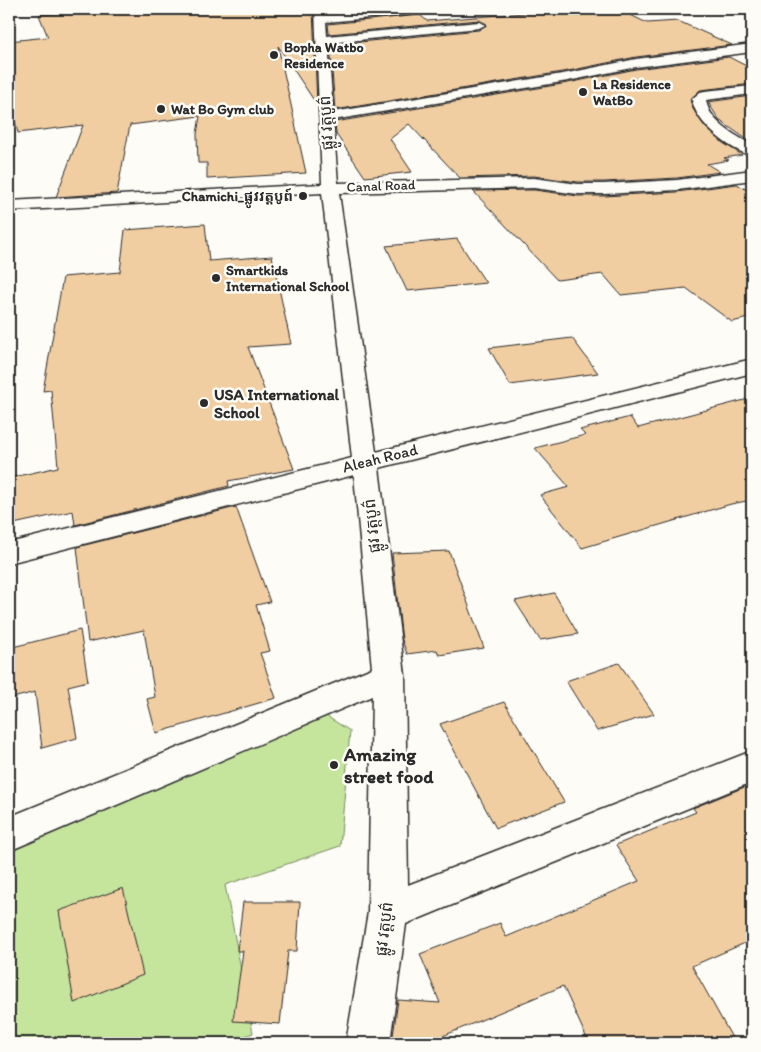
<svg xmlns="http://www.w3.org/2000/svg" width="761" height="1052" font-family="Itim,'Noto Sans Khmer',sans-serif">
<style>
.green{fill:#c5e59d;stroke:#788864}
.building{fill:#f1cea2;stroke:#2b2b2b}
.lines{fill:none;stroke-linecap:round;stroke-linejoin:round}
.minor-casing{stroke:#2b2b2b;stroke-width:3}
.minor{fill:#fdfcf7;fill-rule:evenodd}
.poi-dot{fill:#2b2b2b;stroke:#fdfcf7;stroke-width:2}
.labels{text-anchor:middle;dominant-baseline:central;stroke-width:5;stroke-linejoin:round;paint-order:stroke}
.far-poi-label{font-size:14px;font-weight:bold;fill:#2b2b2b;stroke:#fdfcf7;text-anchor:start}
.far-street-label{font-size:14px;fill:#2b2b2b;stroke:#fdfcf7}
.street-label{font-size:16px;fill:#2b2b2b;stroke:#fdfcf7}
.poi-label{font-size:16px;font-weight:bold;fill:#2b2b2b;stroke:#fdfcf7;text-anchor:start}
.near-poi-label{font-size:19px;font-weight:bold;fill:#2b2b2b;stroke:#fdfcf7;text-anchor:start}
</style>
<rect width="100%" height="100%" fill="#fdfcf7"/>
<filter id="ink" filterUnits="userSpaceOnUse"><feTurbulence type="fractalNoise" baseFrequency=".02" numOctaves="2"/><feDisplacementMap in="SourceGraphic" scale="10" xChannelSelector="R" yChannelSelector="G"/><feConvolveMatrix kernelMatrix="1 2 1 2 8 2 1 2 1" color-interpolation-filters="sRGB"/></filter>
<g filter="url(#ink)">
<!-- green -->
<path class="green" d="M320,712L350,731L340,846L225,885L253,1033L226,1043H9V850Z"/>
<!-- building -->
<path class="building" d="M112,9H139L140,12L192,9L204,10L313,9L317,105L278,46L306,173L207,179V163H198L197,134L200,116L130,125L117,193L56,197L83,125L18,133L9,97V41L48,37L39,15Z
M573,9H618L647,23L678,21L732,45L636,57L568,71L335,110L330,45L479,30L487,24L479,20L329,34L328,24L420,15L427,21Z
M729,57L752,69V84L700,90L690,100L693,109L705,127L723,143L742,155L724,158L729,160L707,164L720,172L677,178L604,182H578L534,176L460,178L409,124L390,139L412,172L365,177L336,134L335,122L568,83L636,69Z
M752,96V143L719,120L708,102Z
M737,184L752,193V317L732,322L686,288L621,295L603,274L557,280L473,191L534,190L578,196H604L677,192Z
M205,224L209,261L272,256L291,344L248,347L294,469L228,481L229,486L75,525L73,511L9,525V478L58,467L51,390L43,391L63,277L120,272L125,230Z
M457,239L486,283L407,291L386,246Z
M572,338L598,373L510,385L489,348Z
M752,398V500L731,504L582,548L540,495L569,487L535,448L585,435L580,430L630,417L638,428Z
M236,507L270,602L256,605L270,651L260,653L276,698L156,733L147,699L155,697L144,630L88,642L77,547Z
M449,551L484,648L439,655L437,650L407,654L402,640L392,553Z
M554,593L578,634L540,640L515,601Z
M80,630L88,681L68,686L77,738L42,748L35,692L9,699V648Z
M619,663L654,714L597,731L566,681Z
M504,702L564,802L496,828L440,724Z
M752,784V940L692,966L735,1043H589L563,986L426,1043H392L398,1000L440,1003L420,954L500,923L506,937L639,881L616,845L696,812L693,808Z
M123,888L143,975L74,1003L59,911Z
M243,902H300L297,951H288L280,1024L233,1021L243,951H237Z"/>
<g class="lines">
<defs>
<path id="minor" d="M315,9H325L326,15L402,9H441L436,12L326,22L327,36L479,22L485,25L479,28L328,43L333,112L568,73L636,59L752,44V52L636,67L568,81L333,120L338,183L534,178L578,184H604L677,180L752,170V180L677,190L604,194H578L534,188L339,193L376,452L752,359V373L379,468L405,675L408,885L752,751V782L406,924L390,1043H346L368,912L372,696L9,851V817L372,668L354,475L9,563V543L352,458L322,193L9,211V201L322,184Z
M752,86V94L706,100C709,122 735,135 752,145V156C730,150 695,123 692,99L700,92L705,91Z"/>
</defs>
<!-- minor casing -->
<use href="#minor" class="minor-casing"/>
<!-- minor -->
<use href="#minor" class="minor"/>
</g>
</g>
<!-- markers -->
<g class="poi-dot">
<circle cx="274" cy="55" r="5"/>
<circle cx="583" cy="92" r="5"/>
<circle cx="161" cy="109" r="5"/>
<circle cx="303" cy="196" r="5"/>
<circle cx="216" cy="278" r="5"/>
<circle cx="204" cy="403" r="5"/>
<circle cx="334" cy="765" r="5"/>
</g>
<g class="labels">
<!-- far-poi labels -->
<g class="far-poi-label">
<text x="284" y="47">Bopha Watbo<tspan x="284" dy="16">Residence</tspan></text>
<text x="593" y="84">La Residence<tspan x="593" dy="16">WatBo</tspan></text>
<text x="171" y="109">Wat Bo Gym club</text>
<text x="293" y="196" text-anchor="end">Chamichi_ផ្លូវវត្តបូព៍</text>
<text x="226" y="270">Smartkids<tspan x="226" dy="16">International School</tspan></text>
</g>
<!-- far-street labels -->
<g class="far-street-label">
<text transform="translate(381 186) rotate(-2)">Canal Road</text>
</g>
<!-- street labels -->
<g class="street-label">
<text transform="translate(326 123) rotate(-93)">ផ្លូវ វត្តបូព៌</text>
<text transform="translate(380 458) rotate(-14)">Aleah Road</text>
<text transform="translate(372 526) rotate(-96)">ផ្លូវ វត្តបូព៌</text>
<text transform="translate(384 929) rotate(-83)">ផ្លូវ វត្តបូព៌</text>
</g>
<!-- poi labels -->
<g class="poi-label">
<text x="214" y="394">USA International<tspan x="214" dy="18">School</tspan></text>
</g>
<!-- near-poi labels -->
<g class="near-poi-label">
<text x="344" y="754">Amazing<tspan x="344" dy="22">street food</tspan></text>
</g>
</g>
<!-- margin -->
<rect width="761" height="1052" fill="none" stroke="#fdfcf7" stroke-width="30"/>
<rect x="15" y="15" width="731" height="1022" fill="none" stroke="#2b2b2b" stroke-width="2" filter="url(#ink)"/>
</svg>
